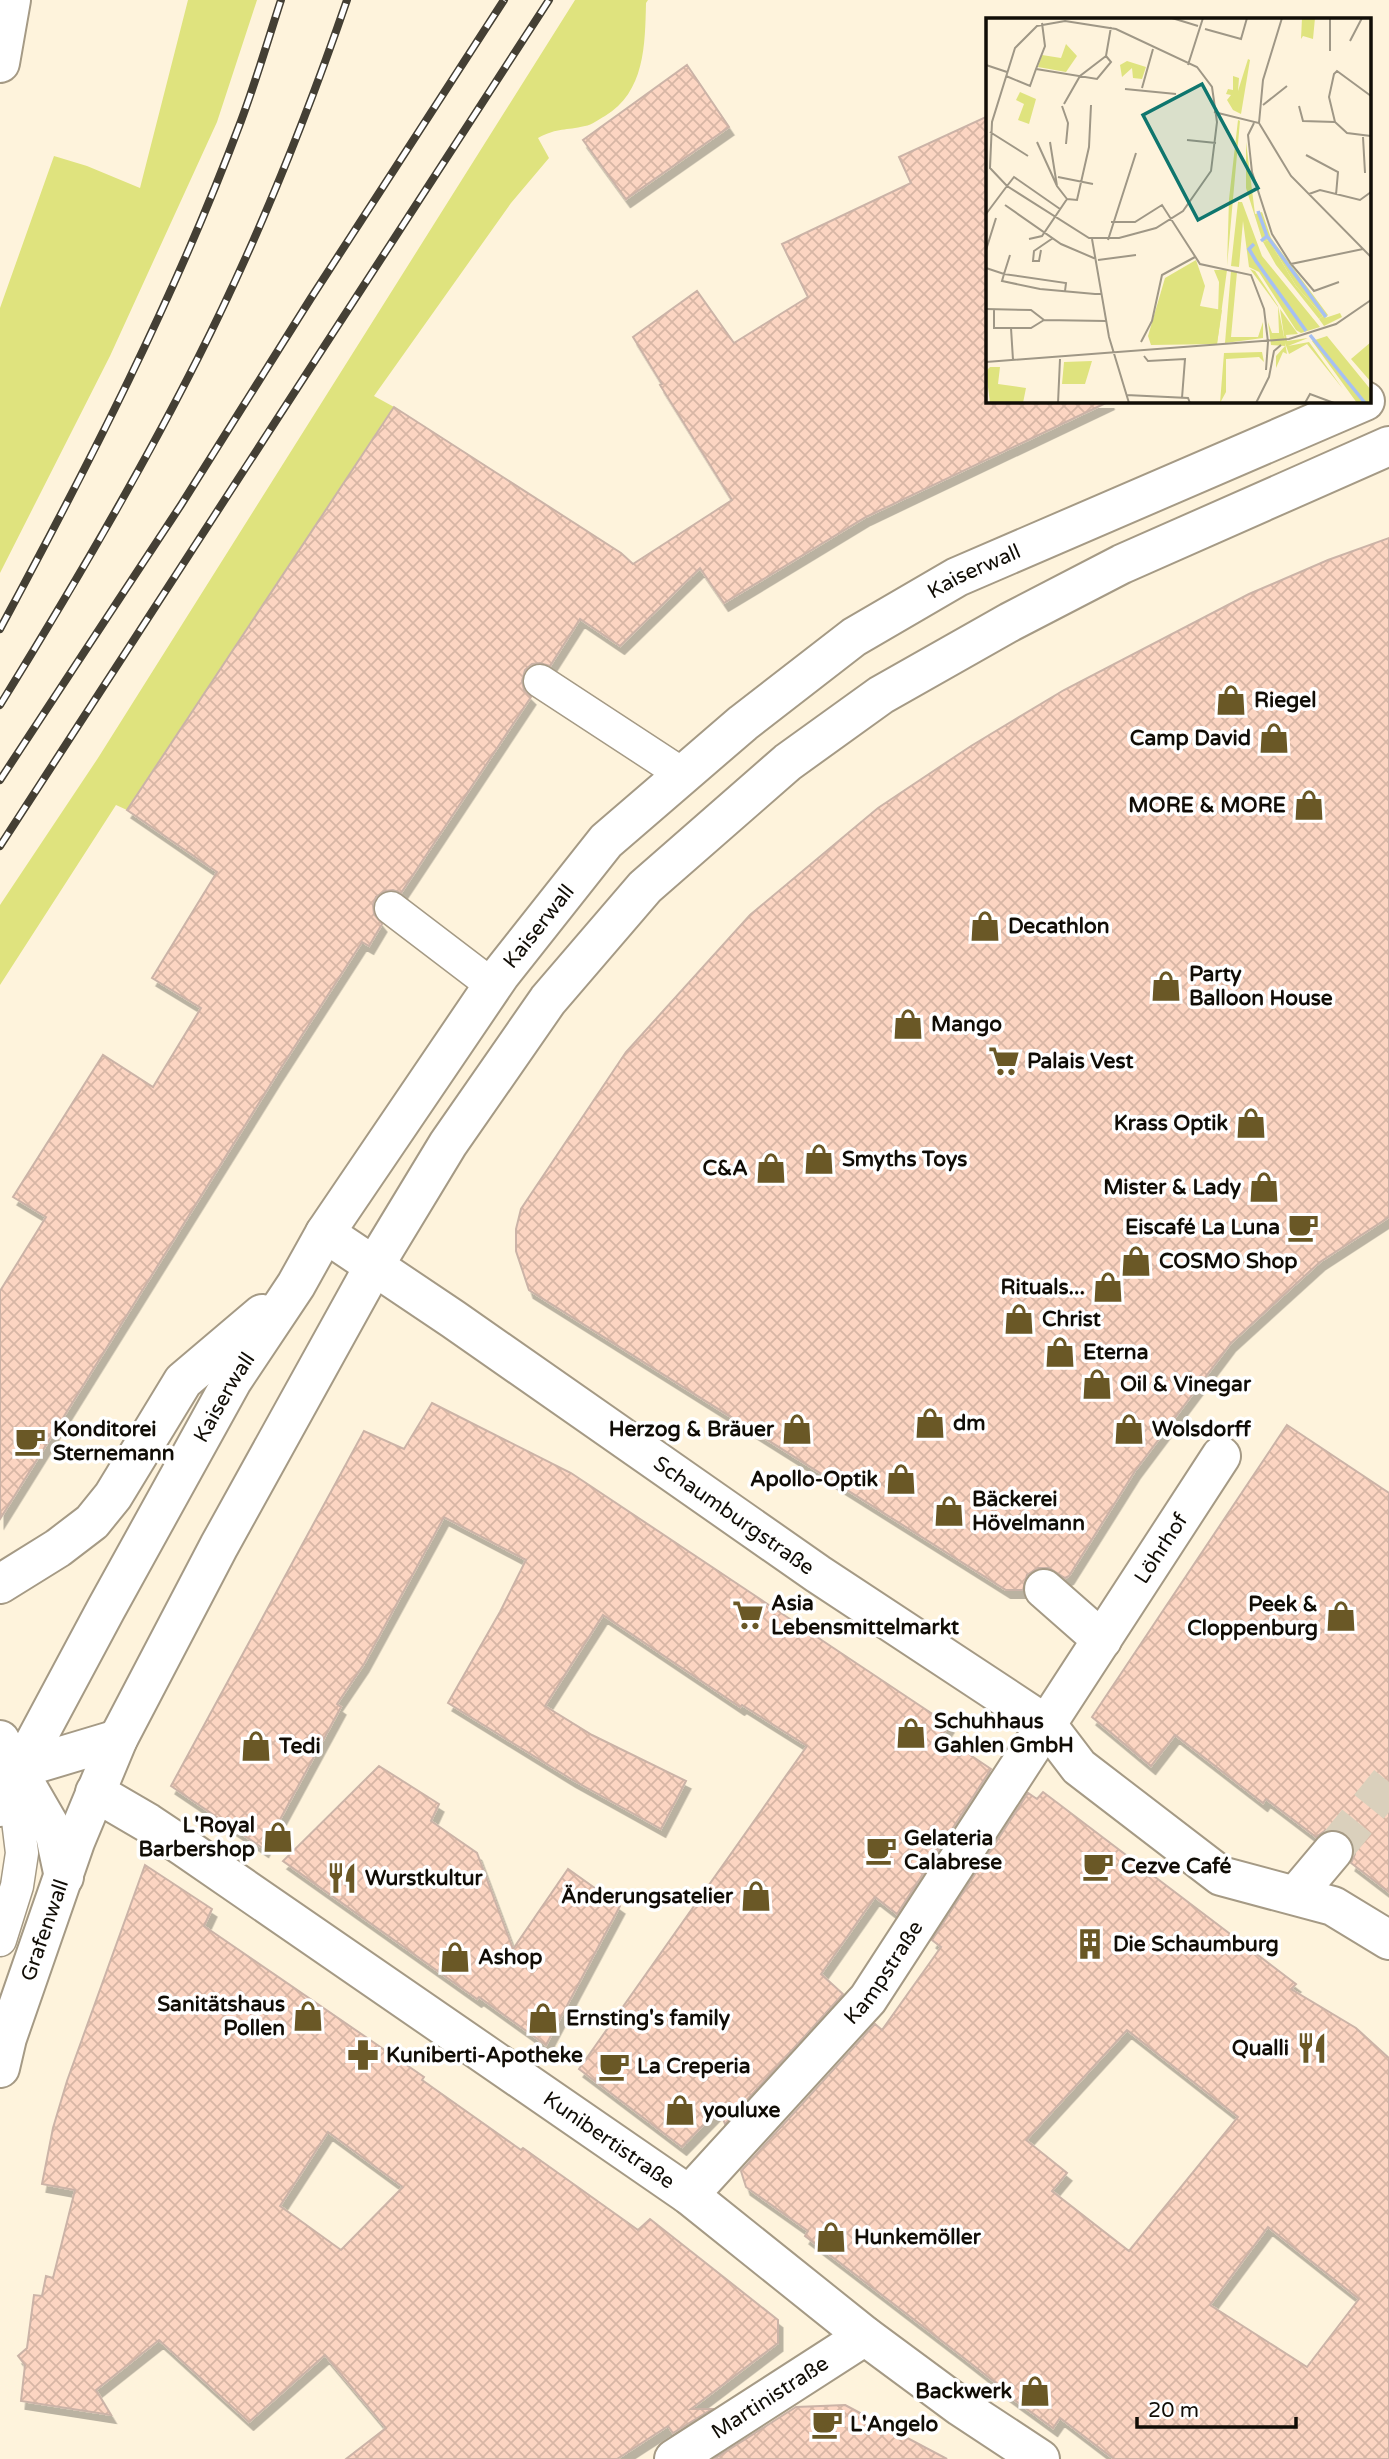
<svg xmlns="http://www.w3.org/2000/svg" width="1389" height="2459" font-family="'Varela Round',sans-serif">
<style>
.grass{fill:#dfe37e}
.building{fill:url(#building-cross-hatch);stroke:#cbb3a7;stroke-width:2;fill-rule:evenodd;filter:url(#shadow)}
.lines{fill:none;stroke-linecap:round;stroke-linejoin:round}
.street-tunnel{stroke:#dad0bc;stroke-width:38;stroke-dasharray:38 19;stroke-linecap:butt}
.lane-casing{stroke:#a59a85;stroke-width:35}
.street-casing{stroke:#a59a85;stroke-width:42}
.secondary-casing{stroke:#a59a85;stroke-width:42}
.lane{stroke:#fff;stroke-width:32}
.street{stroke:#fff;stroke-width:38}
.secondary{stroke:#fff;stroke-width:38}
.rail-casing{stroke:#443f34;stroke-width:8}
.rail{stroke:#fff;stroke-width:5;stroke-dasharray:16;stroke-linecap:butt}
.labels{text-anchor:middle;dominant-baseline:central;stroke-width:7;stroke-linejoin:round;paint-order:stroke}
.street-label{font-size:21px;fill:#110d06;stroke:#fff}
.poi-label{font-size:21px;font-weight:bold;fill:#110d06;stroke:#fff;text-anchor:start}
.inset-river{fill:none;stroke:#a6c0f2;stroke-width:3.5}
.inset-road{fill:none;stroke:#9f9786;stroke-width:2}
.view{fill:#0f766e;fill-opacity:0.15;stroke:#0f766e;stroke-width:3.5}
.inset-edge{fill:none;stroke:#110d06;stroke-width:3.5}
</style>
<defs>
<pattern id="building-cross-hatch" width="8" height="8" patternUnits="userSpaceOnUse" patternTransform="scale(1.75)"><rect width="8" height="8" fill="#fcd5c2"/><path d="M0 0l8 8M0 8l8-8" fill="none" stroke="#d7b6a5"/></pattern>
<filter id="shadow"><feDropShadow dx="4.5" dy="8" stdDeviation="0" flood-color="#0004"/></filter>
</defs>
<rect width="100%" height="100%" fill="#fef3dc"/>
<!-- grass -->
<path class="grass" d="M188,0H257L217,122L110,356L0,573V308L54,156L87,166L140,188Z
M575,0H648L646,3C645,45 645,92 605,116C599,119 592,125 585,126C565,131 559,127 538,138L549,158L511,203L374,396L394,407L127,810L116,805L0,985V905L98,758Z"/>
<!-- building -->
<path class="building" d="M687,65L729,127L626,199L583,140Z
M988,116V401H1110L866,517L724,603L700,568L620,646L580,619L550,666L540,663L532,664L525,670L522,681L524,690L531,697L401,893L393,890L385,891L376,897L373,905L374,914L382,924L369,946L362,942L277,1074L0,1519V1291L46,1217L13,1197L103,1055L153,1087L201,1008L152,978L217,872L127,810L394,407L621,553L633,564L732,500L660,385L662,384L633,337L697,291L734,343L808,297L782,244L911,183L899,157Z
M1389,538V1217L1320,1262L1231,1343L1135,1471L1069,1576L1065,1578L1049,1568H1038L1027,1575L1023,1590H1006L529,1290L516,1251V1229L521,1209L626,1052L750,915L878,808L971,746L1064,690L1249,594L1328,560Z
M432,1403L571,1473L949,1725L942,1736L991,1769L897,1914L875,1897L821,1974L843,1994L725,2124L719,2109L682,2147L579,2069L807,1746L742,1705L740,1707L603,1615L545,1706L592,1735L686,1781L661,1829L571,1779L448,1703L500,1612L526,1560L444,1517L364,1664L337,1704L341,1707L264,1849L171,1786L364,1431L404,1449Z
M1287,1425L1389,1493V1892L1351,1863L1355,1854L1354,1844L1347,1834L1337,1830H1326L1316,1837L1266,1799L1263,1803L1175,1735L1151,1766L1092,1717Z
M379,1766L439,1804L431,1821L477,1853L513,1949L568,1869L620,1906L546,2045L479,1997L477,1999L283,1861Z
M1043,1792L1296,1984L1291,1989L1356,2028L1389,2058V2459H1114L1060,2418L1053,2428L994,2385L996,2383L955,2351L805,2236L808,2231L746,2187L741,2171L875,2024L882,2030L941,1947L932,1940L1028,1793L1037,1799ZM1127,2030L1238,2117L1129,2251L1052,2191L1067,2173L1026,2140ZM1268,2227L1359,2299L1307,2367L1210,2305Z
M145,1865L212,1909L204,1926L424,2077L422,2080L521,2150L523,2148L638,2230L650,2219L778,2320V2343L691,2409H712L673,2433L668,2426L617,2459H346L386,2428L325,2355L249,2422L159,2340L96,2390L111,2415L21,2401L25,2365L18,2356L27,2348L34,2295L42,2296L46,2276L53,2278L75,2190L42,2184L53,2128L67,2081ZM328,2132L403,2187L341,2250L280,2206Z
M845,2405L947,2459H714L796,2407Z"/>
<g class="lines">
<!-- street-tunnel -->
<path class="street-tunnel" d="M1333,1851L1389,1782"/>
<defs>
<path id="lane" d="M540,681L682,774
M391,908L492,985
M0,1940L17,1886L22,1853L18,1820V1774"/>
<g id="street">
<path d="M0,63L11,0"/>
<path id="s1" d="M325,1233L453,1319L818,1574L1047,1725L1079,1767L1221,1876L1333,1906L1389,1940"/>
<path d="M1044,1589L1102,1640"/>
<path id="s2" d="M95,1792L148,1823L184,1847L689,2195L865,2336L961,2407L1040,2459"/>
<path d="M1296,1895L1333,1851"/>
<path id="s3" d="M689,2195L868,1999L1221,1456"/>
<path id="s4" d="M674,2459L865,2336"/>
</g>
<g id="secondary">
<path d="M0,1584L58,1548L92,1522L113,1496L183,1381L262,1314"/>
<path d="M0,1740L55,1835L64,1877"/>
<path d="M5,1766L18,1769L118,1739"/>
<path id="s5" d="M0,1807L106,1609L232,1381L296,1285L325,1233L500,975L606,841L743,723L854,637L957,577L1365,401"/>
<path id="s6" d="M0,2068L7,2038L75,1842L118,1739L219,1546L374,1266L448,1144L548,1000L645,887L788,762L881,695L1010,622L1122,564L1389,446"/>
</g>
</defs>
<!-- lane casing -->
<use href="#lane" class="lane-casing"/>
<!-- street casing -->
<use href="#street" class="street-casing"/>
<!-- secondary casing -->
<use href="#secondary" class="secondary-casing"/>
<!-- lane -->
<use href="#lane" class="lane"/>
<!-- street -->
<use href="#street" class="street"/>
<!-- secondary -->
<use href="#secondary" class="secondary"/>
<defs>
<path id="rail" d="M0,629C89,464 175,297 241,121C256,81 268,40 281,0
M0,705C70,592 138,477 198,358C256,243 305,122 347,0
M0,780L181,505L311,298L504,0
M0,846L549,0"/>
</defs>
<!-- rail casing -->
<use href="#rail" class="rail-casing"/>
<!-- rail -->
<use href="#rail" class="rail"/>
</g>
<!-- icons -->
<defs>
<symbol id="shop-bare" viewBox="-9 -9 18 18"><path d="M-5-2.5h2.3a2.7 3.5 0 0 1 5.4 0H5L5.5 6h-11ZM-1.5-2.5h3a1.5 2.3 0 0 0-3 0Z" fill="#6a5826" stroke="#fff" stroke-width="2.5" paint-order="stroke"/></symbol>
<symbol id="supermarket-bare" viewBox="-9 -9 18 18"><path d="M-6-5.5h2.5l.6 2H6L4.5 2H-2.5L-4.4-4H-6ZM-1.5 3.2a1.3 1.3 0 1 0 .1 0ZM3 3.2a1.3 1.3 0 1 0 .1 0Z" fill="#6a5826" stroke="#fff" stroke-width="2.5" paint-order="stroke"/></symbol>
<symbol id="cafe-bare" viewBox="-9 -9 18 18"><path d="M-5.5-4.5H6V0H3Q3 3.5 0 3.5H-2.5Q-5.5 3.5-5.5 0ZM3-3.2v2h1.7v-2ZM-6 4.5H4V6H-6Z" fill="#6a5826" stroke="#fff" stroke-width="2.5" paint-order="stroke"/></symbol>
<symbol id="restaurant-bare" viewBox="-9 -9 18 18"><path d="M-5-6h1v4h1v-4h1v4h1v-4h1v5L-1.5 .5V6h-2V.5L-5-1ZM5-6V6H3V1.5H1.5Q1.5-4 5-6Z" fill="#6a5826" stroke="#fff" stroke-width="2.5" paint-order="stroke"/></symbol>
<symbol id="building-bare" viewBox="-9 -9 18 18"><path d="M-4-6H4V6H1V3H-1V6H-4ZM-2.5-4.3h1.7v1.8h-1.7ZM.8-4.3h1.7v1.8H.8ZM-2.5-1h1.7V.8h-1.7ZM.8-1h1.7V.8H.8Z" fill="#6a5826" stroke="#fff" stroke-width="2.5" paint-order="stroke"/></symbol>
<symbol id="pharmacy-bare" viewBox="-9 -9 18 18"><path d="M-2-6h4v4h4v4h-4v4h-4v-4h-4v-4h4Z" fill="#6a5826" stroke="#fff" stroke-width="2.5" paint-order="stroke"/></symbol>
</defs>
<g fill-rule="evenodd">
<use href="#shop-bare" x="1209" y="678" width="44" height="44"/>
<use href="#shop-bare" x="1252" y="716" width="44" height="44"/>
<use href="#shop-bare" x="1287" y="783" width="44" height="44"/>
<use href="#shop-bare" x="963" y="904" width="44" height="44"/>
<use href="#shop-bare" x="1144" y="964" width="44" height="44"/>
<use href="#shop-bare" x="886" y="1002" width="44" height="44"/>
<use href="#supermarket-bare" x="982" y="1039" width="44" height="44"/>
<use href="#shop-bare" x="1229" y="1101" width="44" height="44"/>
<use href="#shop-bare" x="797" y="1137" width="44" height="44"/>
<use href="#shop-bare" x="749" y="1146" width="44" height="44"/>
<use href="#shop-bare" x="1242" y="1165" width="44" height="44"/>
<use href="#cafe-bare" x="1281" y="1205" width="44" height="44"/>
<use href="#shop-bare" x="1114" y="1239" width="44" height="44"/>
<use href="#shop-bare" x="1086" y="1265" width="44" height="44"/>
<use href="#shop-bare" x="997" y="1297" width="44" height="44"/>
<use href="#shop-bare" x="1038" y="1330" width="44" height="44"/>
<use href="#shop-bare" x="1075" y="1362" width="44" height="44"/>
<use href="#shop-bare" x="908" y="1401" width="44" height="44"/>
<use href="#shop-bare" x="775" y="1407" width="44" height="44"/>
<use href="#shop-bare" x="1107" y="1407" width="44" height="44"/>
<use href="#cafe-bare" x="8" y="1419" width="44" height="44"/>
<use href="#shop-bare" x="879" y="1457" width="44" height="44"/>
<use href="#shop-bare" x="927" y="1489" width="44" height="44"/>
<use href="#supermarket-bare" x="726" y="1593" width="44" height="44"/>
<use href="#shop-bare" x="1319" y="1594" width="44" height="44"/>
<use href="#shop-bare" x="889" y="1711" width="44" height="44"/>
<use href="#shop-bare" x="234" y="1724" width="44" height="44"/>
<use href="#shop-bare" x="256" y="1815" width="44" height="44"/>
<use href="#cafe-bare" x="859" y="1828" width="44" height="44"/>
<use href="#cafe-bare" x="1076" y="1844" width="44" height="44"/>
<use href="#restaurant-bare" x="320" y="1856" width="44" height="44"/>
<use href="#shop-bare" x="734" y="1874" width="44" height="44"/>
<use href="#building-bare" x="1068" y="1922" width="44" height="44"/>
<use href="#shop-bare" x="433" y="1935" width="44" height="44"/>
<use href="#shop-bare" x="286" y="1994" width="44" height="44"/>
<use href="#shop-bare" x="521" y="1996" width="44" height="44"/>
<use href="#restaurant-bare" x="1290" y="2026" width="44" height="44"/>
<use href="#pharmacy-bare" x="341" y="2033" width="44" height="44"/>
<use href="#cafe-bare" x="592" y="2044" width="44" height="44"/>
<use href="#shop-bare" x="658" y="2088" width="44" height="44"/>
<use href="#shop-bare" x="809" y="2215" width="44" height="44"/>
<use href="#shop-bare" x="1013" y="2369" width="44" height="44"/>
<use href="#cafe-bare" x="805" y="2402" width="44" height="44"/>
</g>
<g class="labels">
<!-- street labels -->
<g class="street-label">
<text stroke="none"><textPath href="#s5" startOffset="1601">Kaiserwall</textPath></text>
<text stroke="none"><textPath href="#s5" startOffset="1034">Kaiserwall</textPath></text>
<text stroke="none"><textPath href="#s5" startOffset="467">Kaiserwall</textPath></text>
<text stroke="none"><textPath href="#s1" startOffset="497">Schaumburgstraße</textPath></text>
<text stroke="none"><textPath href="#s3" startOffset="803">Löhrhof</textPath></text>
<text stroke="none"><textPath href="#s6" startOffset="145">Grafenwall</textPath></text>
<text stroke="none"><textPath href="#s3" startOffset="296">Kampstraße</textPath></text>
<text stroke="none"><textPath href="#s2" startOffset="621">Kunibertistraße</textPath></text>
<text stroke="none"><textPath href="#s4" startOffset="114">Martinistraße</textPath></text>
</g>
<!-- poi labels -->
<g class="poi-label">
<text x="1254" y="700">Riegel</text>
<text x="1251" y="738" text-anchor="end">Camp David</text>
<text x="1286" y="805" text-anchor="end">MORE &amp; MORE</text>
<text x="1008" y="926">Decathlon</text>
<text x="1189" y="974">Party<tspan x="1189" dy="24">Balloon House</tspan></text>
<text x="931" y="1024">Mango</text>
<text x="1027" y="1061">Palais Vest</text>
<text x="1228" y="1123" text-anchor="end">Krass Optik</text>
<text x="842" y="1159">Smyths Toys</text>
<text x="748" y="1168" text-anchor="end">C&amp;A</text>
<text x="1241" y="1187" text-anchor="end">Mister &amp; Lady</text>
<text x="1280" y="1227" text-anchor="end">Eiscafé La Luna</text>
<text x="1159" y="1261">COSMO Shop</text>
<text x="1085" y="1287" text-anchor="end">Rituals...</text>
<text x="1042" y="1319">Christ</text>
<text x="1083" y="1352">Eterna</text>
<text x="1120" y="1384">Oil &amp; Vinegar</text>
<text x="953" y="1423">dm</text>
<text x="53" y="1429">Konditorei<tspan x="53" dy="24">Sternemann</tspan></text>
<text x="774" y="1429" text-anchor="end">Herzog &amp; Bräuer</text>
<text x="1152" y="1429">Wolsdorff</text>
<text x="878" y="1479" text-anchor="end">Apollo-Optik</text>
<text x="972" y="1499">Bäckerei<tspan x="972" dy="24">Hövelmann</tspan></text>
<text x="771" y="1603">Asia<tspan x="771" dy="24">Lebensmittelmarkt</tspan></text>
<text x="1318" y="1604" text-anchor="end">Peek &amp;<tspan x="1318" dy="24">Cloppenburg</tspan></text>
<text x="934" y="1721">Schuhhaus<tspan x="934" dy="24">Gahlen GmbH</tspan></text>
<text x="279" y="1746">Tedi</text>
<text x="255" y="1825" text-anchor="end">L'Royal<tspan x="255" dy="24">Barbershop</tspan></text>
<text x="904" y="1838">Gelateria<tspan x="904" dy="24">Calabrese</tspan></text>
<text x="1121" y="1866">Cezve Café</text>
<text x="365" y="1878">Wurstkultur</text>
<text x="733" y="1896" text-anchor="end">Änderungsatelier</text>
<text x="1113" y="1944">Die Schaumburg</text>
<text x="478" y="1957">Ashop</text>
<text x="285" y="2004" text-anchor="end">Sanitätshaus<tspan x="285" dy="24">Pollen</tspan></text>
<text x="566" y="2018">Ernsting's family</text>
<text x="1289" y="2048" text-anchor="end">Qualli</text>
<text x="386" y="2055">Kuniberti-Apotheke</text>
<text x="637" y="2066">La Creperia</text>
<text x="703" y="2110">youluxe</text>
<text x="854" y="2237">Hunkemöller</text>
<text x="1012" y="2391" text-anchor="end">Backwerk</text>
<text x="850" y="2424">L'Angelo</text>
</g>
</g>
<!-- overview -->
<g transform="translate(986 18)">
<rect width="385" height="385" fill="#fef3dc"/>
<path d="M262,41L264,42L255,96L247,92L241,82L245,77L240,76L242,71L247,72V58L253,60L252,73ZM141,43L160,49L156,61L147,60L146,50L136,59L134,47ZM34,74L50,81L43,106L32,102L38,86L30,82ZM252,102L254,103L241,248L243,181ZM260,124L269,196L276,194L285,220L342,297L339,300L354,295L356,299L338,308L333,301L337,298L310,268L283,222L277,224L260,170ZM252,184H256L276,238L334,309L315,315L310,312L273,254L263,249L257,203L253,249L245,248ZM264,251L269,253L292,288L299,324L294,291L312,316L300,317L301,323L322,320L302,328L323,324L357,371L321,326L303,336L299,325L301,336L297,334L290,350V338L299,328L285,327L282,304L286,315H293L292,289ZM228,252H241L231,326L233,264ZM245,253L251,254L245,319H272L277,304V320L239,325ZM341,318L385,372V385H371L326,323ZM385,324V364L365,341ZM276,334L278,344L273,339L240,341V374L234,385L238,335ZM4,349H14L12,366L40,370L37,385H4L0,353Z" fill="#dfe37e"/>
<path d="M316,0H329L327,21L317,18L315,21Z" fill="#dfe37e"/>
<path d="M80,26L91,38L80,54L52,49L56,37L75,40ZM210,242L219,268L214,288L236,292L231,326L165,327L162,318L179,260ZM106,343L99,366H76L78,344Z" fill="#dfe37e"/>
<path d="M283,222L310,268L337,298L333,301L290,247L277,224Z" fill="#dfe37e"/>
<path class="inset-river" d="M272,193L281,218L275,223M281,218L340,299M268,226L263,231L270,243L320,313M324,317L379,385"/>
<path class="inset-road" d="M186,0L212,8M344,0V33M79,3L130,11L211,49L226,69L231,104L225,153L197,193L170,210L133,220H103L21,168L4,150L6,104L29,30L51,8ZM219,11L255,21L261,0M364,23L376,0M0,47L21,54M202,47L217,0M50,51L111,61L125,44L120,38M50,51L59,28L56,5M20,58L44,68L50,51M156,70L167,31M139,71L190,76M385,78L351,53L348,56L343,79L349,104L361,115L385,118M78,86L94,58L120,38L125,9M277,87L301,68M76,88L82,105L80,126M313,88L317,103L349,104M228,94L273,105L305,158L385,239M268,105L262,117L266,154L286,216L305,246M273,105L277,62L296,0M4,114L42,138M377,119L379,155M201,122L230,125M51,124L71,168M64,124L71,168L81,181M320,137L352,154L350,177M72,159L107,166M21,168L28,159L74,191M323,176L334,172L374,182L385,174M81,181L91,182L103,129L105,87M19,187L75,226L110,241M0,196L21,168M125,204H149L176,187L214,246L265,257L278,291L282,324M43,221L56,218L81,181M106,221L123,319L143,385M122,222L150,135M0,232L10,200M55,232L53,243H47L48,233L67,220M112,242L150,237M0,250L18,256L24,237M353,264L328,273L305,246L377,231M79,273L80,265L18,256L16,263L54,271L109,276H115M0,291L45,292L58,302L120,303M8,291V310H45L58,302M25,310L27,342M155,324L166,303L176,257L209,239M158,338L162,343L199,341L196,380M0,344L303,321L350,306L385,282M280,352L282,324M140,377L202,380L204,385M72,385L74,341M270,385L283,359L288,333L295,327M319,385L324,376L348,385"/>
<path class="view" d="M216,66L272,170L212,202L157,97Z"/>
<rect width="385" height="385" class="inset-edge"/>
</g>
<!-- scale -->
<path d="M1137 2417v10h159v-10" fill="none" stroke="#110d06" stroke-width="3.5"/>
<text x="1148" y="2417" font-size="21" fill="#110d06" stroke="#ffffff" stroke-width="5" paint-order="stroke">20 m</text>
</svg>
